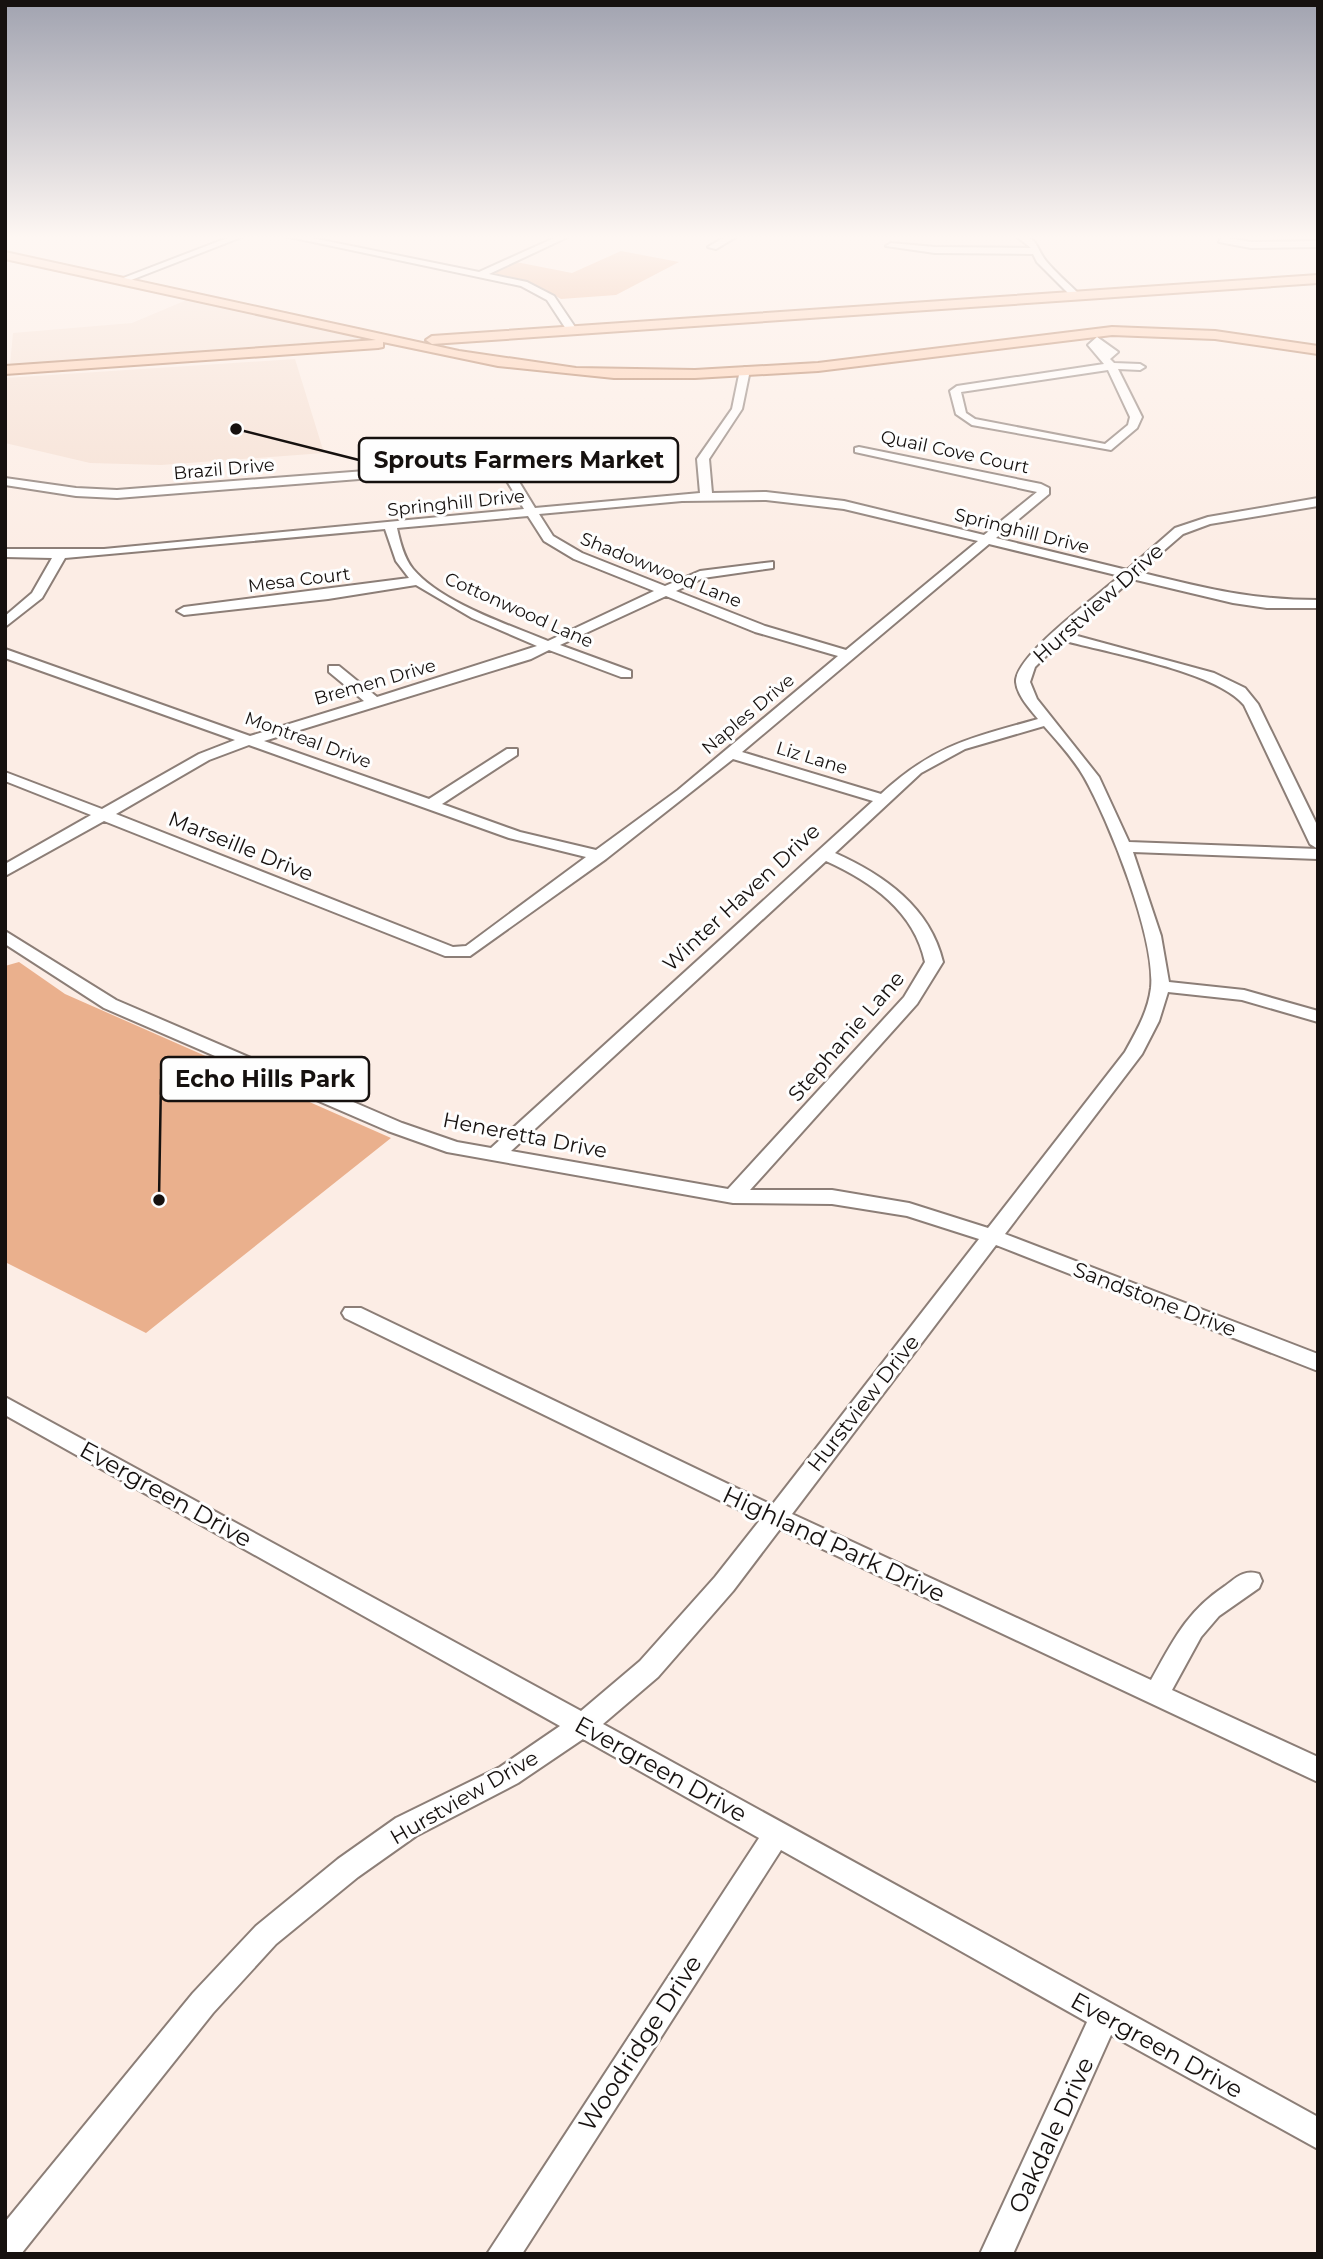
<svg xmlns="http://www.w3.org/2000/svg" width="1323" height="2259" font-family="Montserrat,sans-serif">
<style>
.built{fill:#f5dfd2}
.green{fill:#eab08d}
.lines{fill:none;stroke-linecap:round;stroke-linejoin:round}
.minor-casing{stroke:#8c7e77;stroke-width:4}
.major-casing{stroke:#ab724f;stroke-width:4}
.minor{fill:#fff;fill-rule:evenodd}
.major{fill:#fdcaaa;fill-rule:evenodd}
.labels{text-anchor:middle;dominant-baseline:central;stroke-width:6;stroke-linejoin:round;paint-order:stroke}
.far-street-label{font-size:18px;fill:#16110f;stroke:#fefefe}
.street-label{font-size:21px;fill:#16110f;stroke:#fefefe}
.near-street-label{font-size:24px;fill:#16110f;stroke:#fefefe}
.leader{fill:none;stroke:#16110f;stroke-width:2.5}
.callout-dot{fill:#16110f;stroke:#fefefe;stroke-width:2.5}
.callout{fill:#fefefe;stroke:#16110f;stroke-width:2.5}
.callout-label{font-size:23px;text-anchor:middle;font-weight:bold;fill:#16110f}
</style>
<rect width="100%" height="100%" fill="#fcede5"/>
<!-- built -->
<path class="built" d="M189,299L359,338L352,342L10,365L13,333L132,323Z
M295,359L324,453L161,465L90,463L5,443V378Z"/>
<!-- green -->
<path class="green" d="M621,251L679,262L616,295L561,299L528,281L492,273L516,262L572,273Z
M19,962L65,994L391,1138L146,1333L5,1262V966Z"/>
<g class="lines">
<defs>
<path id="minor" d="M235,235H247L126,282L118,280Z
M280,235H297L479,272L561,235H572L489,274L527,282L554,296L577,330L568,332L547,300L521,286Z
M728,235H739L716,249L708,247Z
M1015,235C1038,235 1035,247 1046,261C1055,272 1068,283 1078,293V297H1072L1037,262L1033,254L935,253L886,246L891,243L935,247L1031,248Z
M1222,237L1251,242L1318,241V247L1251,248L1219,242Z
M1097,337L1118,352L1110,359L1114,363L1140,364L1145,367L1140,370L1118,369L1142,417L1137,428L1111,450L972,425L956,414L950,391L957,386L1104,364L1088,345ZM1108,370L1130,417L1128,425L1105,444L975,419L966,413L961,392Z
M745,367L750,370L742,409L709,459L712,493L766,492L844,501L984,535L1037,492L855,452V448L859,447L1041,484L1049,488V494L996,538L1127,570L1175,528L1208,517L1318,498V506L1210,524L1183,534L1139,572C1204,588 1251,600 1318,600V608H1267L1233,603L1132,579L1070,634L1214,673L1245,688L1258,704L1318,827V849L1310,844L1244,705C1216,671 1108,653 1062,640L1035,667L1030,682L1037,699L1099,777L1129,842L1318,849V859L1133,852L1161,936L1169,982L1244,990L1318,1011V1022L1242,1000L1168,992L1159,1021L1142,1054L1005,1234L1318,1354V1371L996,1245L792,1514L1151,1680C1173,1641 1186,1612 1225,1586C1236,1578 1244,1569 1259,1574L1262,1581L1259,1588L1219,1616L1201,1637L1172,1690L1318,1757V1782L780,1529L733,1591L658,1677L603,1724L1318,2117V2149L1111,2035L1013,2254H980L1087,2022L781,1850L522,2254H487L759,1838L583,1739L518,1783L416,1836L358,1877L276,1944L213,2013L21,2254H5V2222L193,1993L256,1926L338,1859L396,1818L500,1767L560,1726L5,1415V1397L581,1711L640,1661L715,1577L760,1520L345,1318L342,1313L345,1308H361L772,1505L979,1239L907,1216L832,1204L733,1203L447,1152L388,1131L104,1008L5,944V931L116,1000L402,1123L457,1142L491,1148L873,801L733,759L606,859L470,956H445L104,821L5,876V864L91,815L5,781V772L102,809L199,754L235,740L5,658V649L250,736L364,701L329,672V666H339L377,697L537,646L472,618L416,585L328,599L184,615L177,611L184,607L409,578L396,561L385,529L65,558L42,598L5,627V616L32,593L52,558L5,557V549H104L524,509L499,468L117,498L76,496L5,485V478L76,488L117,490L496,461L501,459L572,456L578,459L576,461L510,467L535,508L700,493L697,459L732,409L740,370ZM766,500L844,509L978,541L846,650L765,626L676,591L703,578L773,568V562L700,571L665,586L582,553L553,536L539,514L682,501ZM528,516L544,541L574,559L654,591L548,641C507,624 442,603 413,569C404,558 400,542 397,528ZM989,544L1120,576C1100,594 1014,656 1016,682C1017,695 1030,709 1038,719C971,738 934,745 881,794L742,752ZM666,596L755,632L838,656L678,790L596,850L520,832L442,804L517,755V749H507L429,799L264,741L531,659L549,650L621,677H631V671L560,645ZM1044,726C1058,742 1073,758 1084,777C1109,821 1156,938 1151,988C1148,1012 1136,1032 1125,1052L988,1228L909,1203L832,1190H750L917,1004L943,962C930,907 884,875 835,853L921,773L965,749ZM249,745L509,838L586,857L466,946L453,947L116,814L209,760ZM826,861C872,882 914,911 925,962L904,997L728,1189L511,1151Z"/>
<path id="major" d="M5,252L459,351L576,368L695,370L818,363L1112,327L1215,331L1318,346V354L1215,339L1112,335L818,371L695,378H614L498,366L383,342V347L378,348L5,374V366L376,340L5,259Z
M1318,275V283L432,344L426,340L432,336Z"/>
</defs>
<!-- minor casing -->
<use href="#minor" class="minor-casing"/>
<!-- major casing -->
<use href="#major" class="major-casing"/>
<!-- minor -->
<use href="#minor" class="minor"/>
<!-- major -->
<use href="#major" class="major"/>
</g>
<!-- sky -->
<linearGradient id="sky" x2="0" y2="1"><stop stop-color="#a1a3b0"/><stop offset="0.43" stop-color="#fef7f3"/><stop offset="1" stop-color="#fef7f3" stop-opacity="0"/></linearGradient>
<rect width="1323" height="551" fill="url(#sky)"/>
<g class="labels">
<!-- far-street labels -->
<g class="far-street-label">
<text transform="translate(955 452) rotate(12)">Quail Cove Court</text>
<text transform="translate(224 469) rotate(-5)">Brazil Drive</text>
<text transform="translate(456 503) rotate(-6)">Springhill Drive</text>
<text transform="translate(1022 531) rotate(14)">Springhill Drive</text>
<text transform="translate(661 570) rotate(22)">Shadowwood Lane</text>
<text transform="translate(299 580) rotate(-7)">Mesa Court</text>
<text transform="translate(519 610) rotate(24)">Cottonwood Lane</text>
<text transform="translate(375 682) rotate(-16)">Bremen Drive</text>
<text transform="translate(748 714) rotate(-40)">Naples Drive</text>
<text transform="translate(308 740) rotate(20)">Montreal Drive</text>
<text transform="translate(812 758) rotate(17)">Liz Lane</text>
</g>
<!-- street labels -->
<g class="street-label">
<text transform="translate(1098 603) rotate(-42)">Hurstview Drive</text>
<text transform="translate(241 846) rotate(22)">Marseille Drive</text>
<text transform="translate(741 897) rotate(-43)">Winter Haven Drive</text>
<text transform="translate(846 1036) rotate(-49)">Stephanie Lane</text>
<text transform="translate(525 1135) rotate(11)">Heneretta Drive</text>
<text transform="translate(1155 1299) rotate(21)">Sandstone Drive</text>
<text transform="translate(863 1403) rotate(-52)">Hurstview Drive</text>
<text transform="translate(464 1797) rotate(-30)">Hurstview Drive</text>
</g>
<!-- near-street labels -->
<g class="near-street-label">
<text transform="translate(166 1494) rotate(29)">Evergreen Drive</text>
<text transform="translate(834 1544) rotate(25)">Highland Park Drive</text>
<text transform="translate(661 1769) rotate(29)">Evergreen Drive</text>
<text transform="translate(640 2043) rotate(-57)">Woodridge Drive</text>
<text transform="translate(1157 2045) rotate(29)">Evergreen Drive</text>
<text transform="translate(1051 2135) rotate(-65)">Oakdale Drive</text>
</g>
</g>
<!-- callouts -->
<path class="leader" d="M236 429L359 460M159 1200L161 1079"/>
<g class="callout-dot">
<circle cx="236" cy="429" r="7"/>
<circle cx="159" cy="1200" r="7"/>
</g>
<g class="callout">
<rect x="359" y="438" width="319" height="44" rx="7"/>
<rect x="161" y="1057" width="208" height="44" rx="7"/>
</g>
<g class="callout-label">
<text x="519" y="468">Sprouts Farmers Market</text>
<text x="265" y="1087">Echo Hills Park</text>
</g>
<!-- border -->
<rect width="1323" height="2259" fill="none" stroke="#16110f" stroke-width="14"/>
</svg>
